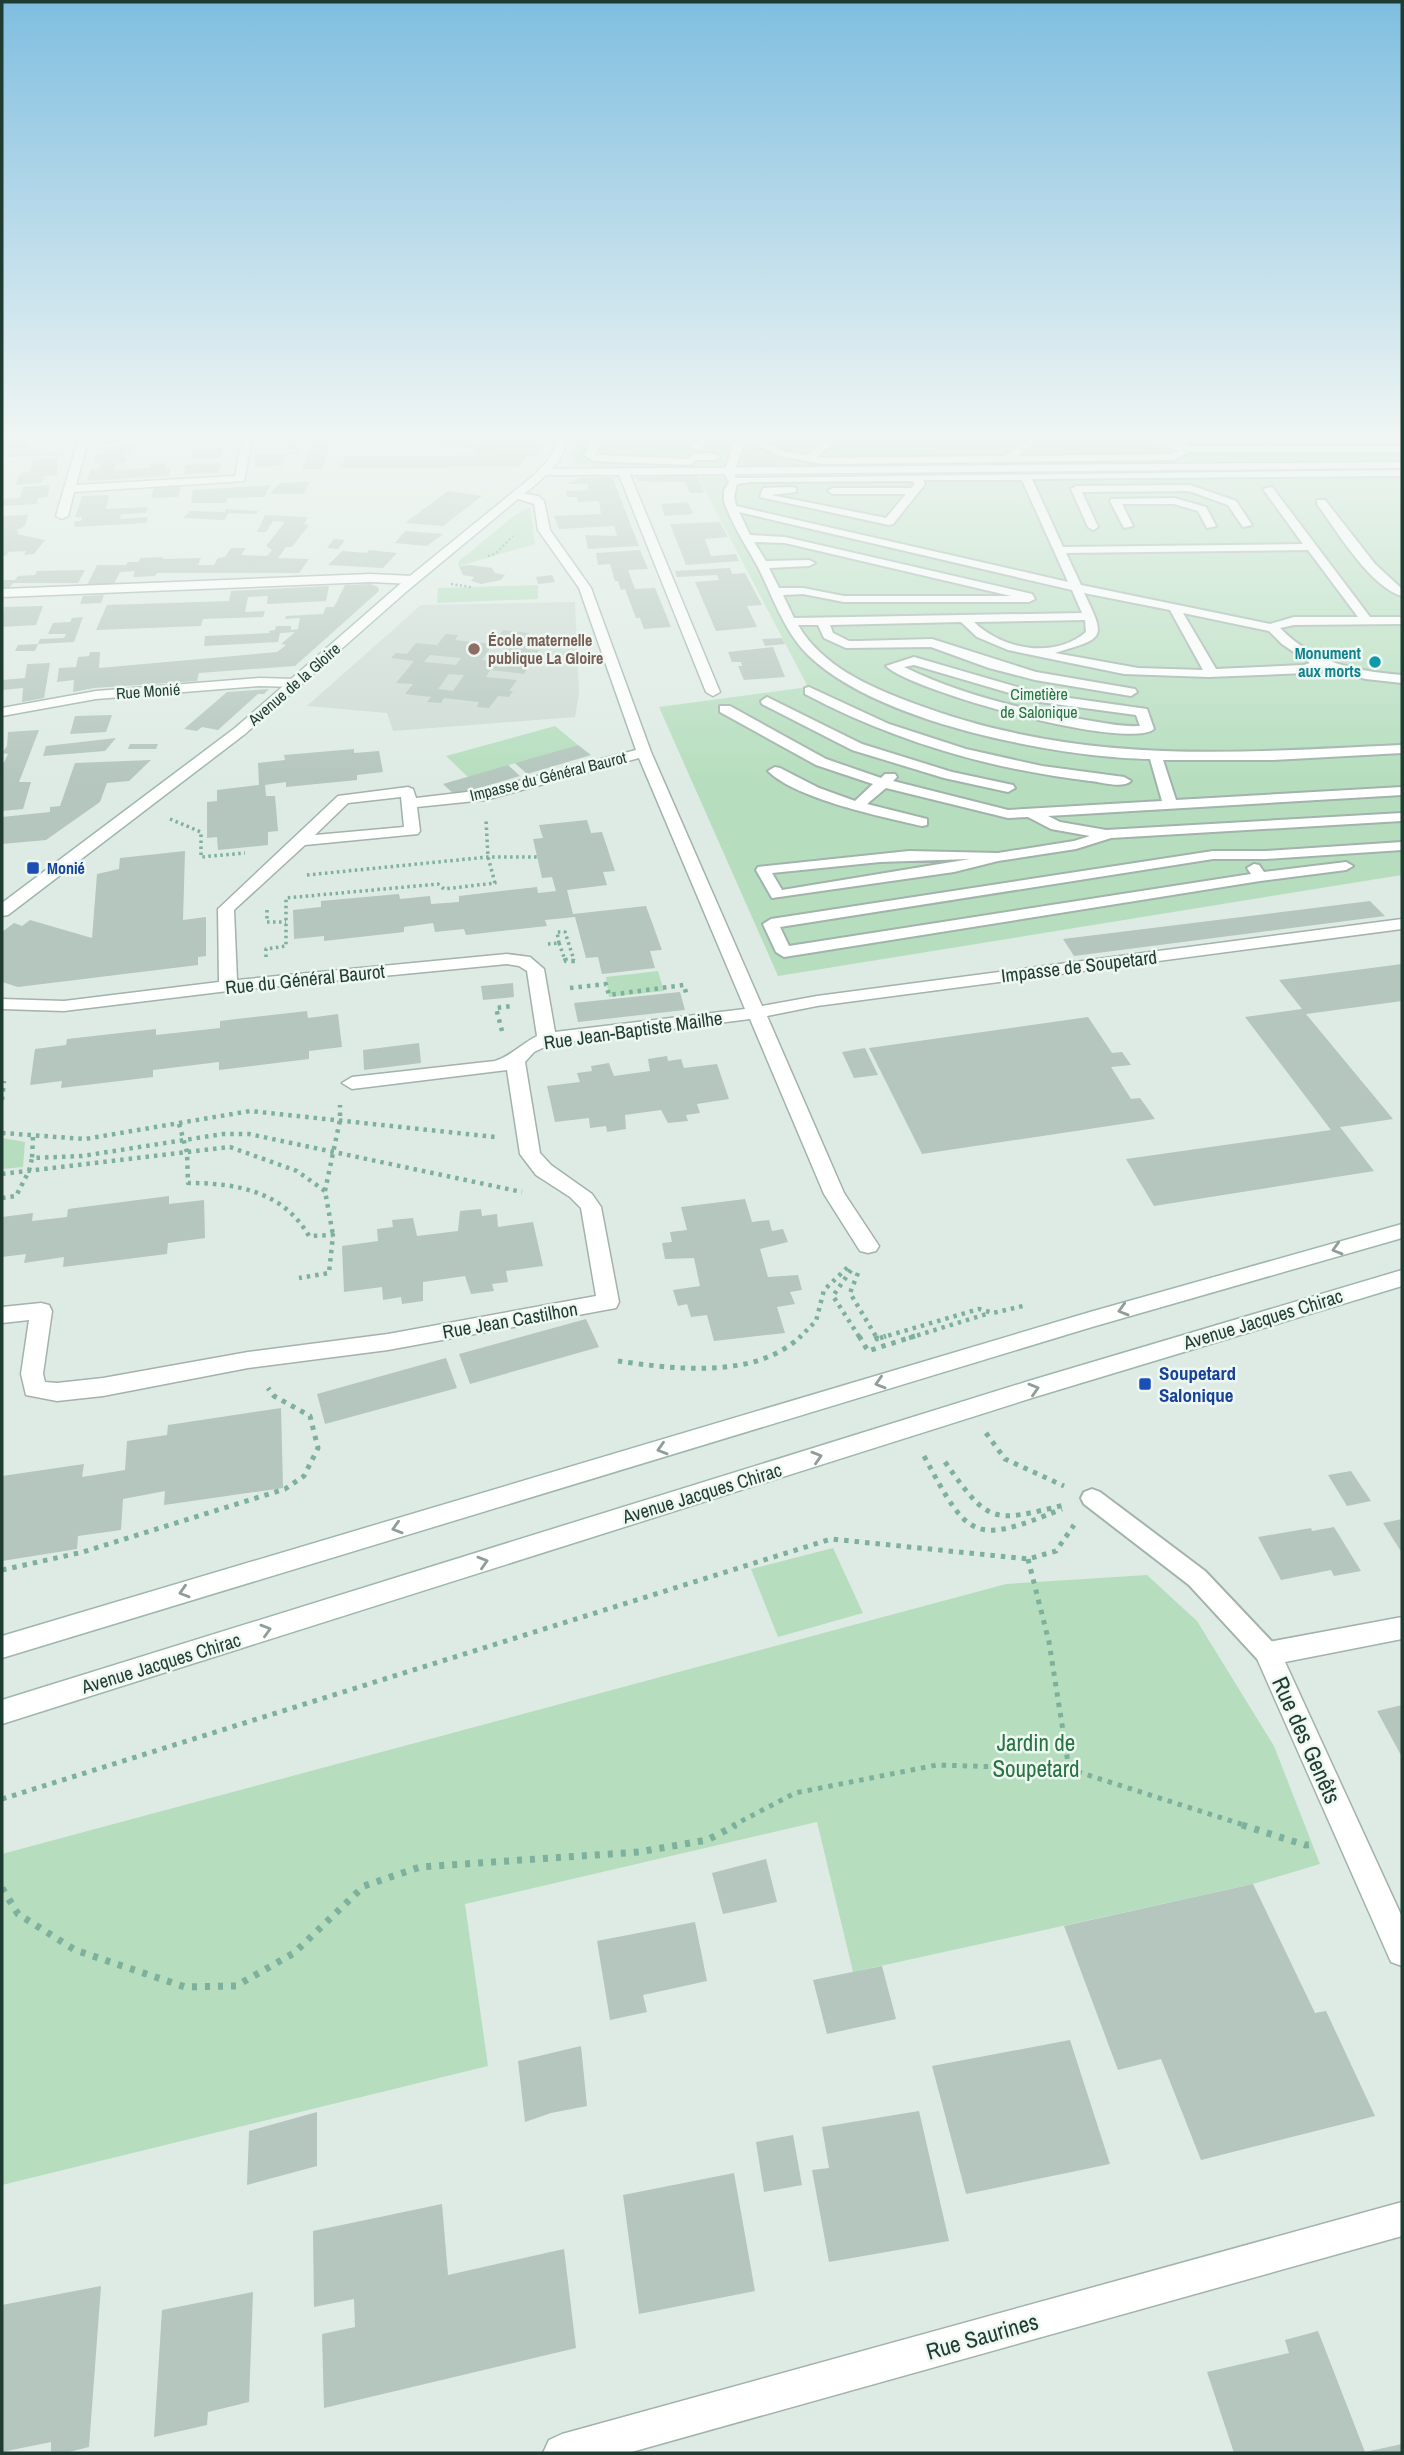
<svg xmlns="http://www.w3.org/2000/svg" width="1404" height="2455" font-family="'Archivo Narrow',sans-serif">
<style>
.built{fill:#cddbd3}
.green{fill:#b6debe}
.building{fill:#b4c6bd;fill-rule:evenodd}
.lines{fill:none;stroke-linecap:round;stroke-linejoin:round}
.lane-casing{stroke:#a1b3ab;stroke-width:4}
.street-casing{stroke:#a1b3ab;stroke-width:3}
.secondary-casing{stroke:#9db7ac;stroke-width:3}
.path-far4{stroke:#7db09d;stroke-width:2.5;stroke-dasharray:2 2.5;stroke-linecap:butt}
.path-far3{stroke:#7db09d;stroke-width:3.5;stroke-dasharray:2.5 3.5;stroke-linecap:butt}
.path-far2{stroke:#7db09d;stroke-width:4.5;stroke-dasharray:3.5 5;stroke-linecap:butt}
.path-far1{stroke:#7db09d;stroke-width:5;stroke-dasharray:4.5 6;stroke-linecap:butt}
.path{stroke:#7db09d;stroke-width:7;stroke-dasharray:5 8;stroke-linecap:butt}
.lane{fill:#fff;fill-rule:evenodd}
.street{fill:#fff;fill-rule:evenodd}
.secondary{fill:#fff;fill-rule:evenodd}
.oneway{stroke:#8f9e98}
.education-dot{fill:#8d6e63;stroke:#eff7f3;stroke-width:2.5}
.culture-dot{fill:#0f9aa8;stroke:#eff7f3;stroke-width:2.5}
.transit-dot{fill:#1a4fb4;stroke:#eff7f3;stroke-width:2.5}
.labels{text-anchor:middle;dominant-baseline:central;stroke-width:5;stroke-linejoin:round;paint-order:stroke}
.far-education-label{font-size:16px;font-weight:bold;fill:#785e54;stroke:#eff7f3;text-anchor:start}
.far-culture-label{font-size:16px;font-weight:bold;fill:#0d838f;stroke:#eff7f3;text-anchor:end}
.far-street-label{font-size:16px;fill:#1f3c32;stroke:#eff7f3}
.far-park-label{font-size:16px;fill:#277440;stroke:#eff7f3}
.far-transit-label{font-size:16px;font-weight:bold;fill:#164399;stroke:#eff7f3;text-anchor:start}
.street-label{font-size:19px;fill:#1f3c32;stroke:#eff7f3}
.transit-label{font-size:19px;font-weight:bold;fill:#164399;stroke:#eff7f3;text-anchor:start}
.near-street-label{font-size:23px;fill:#1f3c32;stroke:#eff7f3}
.near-park-label{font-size:23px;fill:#277440;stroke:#eff7f3}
</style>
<rect width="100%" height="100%" fill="#deebe4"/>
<!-- built -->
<path class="built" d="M575,602L579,694L575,717L393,731L387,713L307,706L421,605Z"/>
<!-- green -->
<path class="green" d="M580,437H1402V461L602,470L575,461L572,456Z
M481,440L521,442L516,455H475L472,448Z
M1402,470V875L778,976L659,707L808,687L698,477Z
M530,507L535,544L459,566L458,562L515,515Z
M538,585V599L437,603L438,588Z
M555,726L578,745L468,777L446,756Z
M658,971L664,991L609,997L606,977Z
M2,1138L25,1142L23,1167L2,1169Z
M833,1548L863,1613L778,1637L751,1569Z
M1147,1575L1197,1621L1274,1746L1320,1864L1253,1884L853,1972L817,1822L465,1904L488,2066L2,2185V1854L1006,1584Z"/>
<!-- building -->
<path class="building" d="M2,437H22L19,444H29L28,448L2,449Z
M98,437H122L121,443L96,444Z
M196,437H226L225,443L195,444Z
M258,437H305L301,450L283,451L285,444L270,445L272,439L257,440Z
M314,437H397L476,442L472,448L331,444L322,469H302Z
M521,442L544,443L538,456H527L518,467L340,468L346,456L516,455Z
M133,445L132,451H127L125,463H116L114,470L150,468L151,464L166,463V469H170L169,476L87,481L91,469H99L101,463L94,464L96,454H102L104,447Z
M749,445H756L753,456L775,457L773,468H742Z
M224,448L221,458L190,459L192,450Z
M41,449L39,453L65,452L63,456L7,457L10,450Z
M298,452V454L285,456L284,465L255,467V455Z
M58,458L57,475L44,476L42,483L16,485L20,473L30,472L33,459Z
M221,463L218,473L184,474L185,465Z
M696,475L705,493H690L685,482L638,481L637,477Z
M612,477L639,546L588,549L585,535L617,536L614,526L559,529L554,516L601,514L599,501L578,502L577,497H567L566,491L589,490L587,484H566L580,478Z
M310,482L304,494H270L280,483Z
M50,485L47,497L38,498L36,504L2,506V499L20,498L23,487Z
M270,485L265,497L227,498V503H191L193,490Z
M181,487L178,497L151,498L154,488Z
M448,491L482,496L443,526L405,523Z
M109,495L106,509L148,507L146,513L121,514L120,519L148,517L146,523L74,527L75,521H81L82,517H75L82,496Z
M688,502L693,514L665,516L661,504Z
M226,509L258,511L256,514L229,513L224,520L183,518L190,511L225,512Z
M28,515L25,526L15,531H19L17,534L45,540L34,554L24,555L26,551L8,552L7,555L2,556V516Z
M265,515L308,517L304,524L309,525L292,547H286L278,558L309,559L299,573H157L155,576L133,577L135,571L120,572L114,584L87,585L97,565H126L128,562H139L140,558L163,557L162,559L201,558L198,565H214L218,558L225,557L231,548H246L241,555L267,556L272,550L266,546L285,522L273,521L266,532H257Z
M720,522L728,537L705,539L711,556L736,554L739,561L686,565L670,524Z
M405,531L443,534L427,546L395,543Z
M334,539L345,540L338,549L327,548Z
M369,550L397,553L383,568L328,565L342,551L367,553Z
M640,550L648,569L628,570L635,589L655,588L671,627L644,629L640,618H636L625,589L621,590L618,581H615L610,564L598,565L596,553Z
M471,565L492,568L495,573L505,575L501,580L481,584L471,581L474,577L463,575L459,566Z
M730,568L732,574L745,573L762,605L747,606L757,627L716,631L695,582L719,580L717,575L677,577L675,571Z
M85,570L78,583H13L9,588L2,589L4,580H15L18,576L35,575L37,571Z
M552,575L555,582L538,584L536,577Z
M370,584L378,587L379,591L295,666L199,673L197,681L94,688L73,692L74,680L57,682L59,668L76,667L78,657L89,656L90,652H100L99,668L277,652L286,645L281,644L295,632L280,633L278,642L204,646L205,636L270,633L269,631L275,630L276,626H291V630L298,629L300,618L285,619L286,616L323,614L326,607H334L345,585Z
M329,586L326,601L267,604L268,596L248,597L245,612L265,611L263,617L203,619L201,626L96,630L107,605L229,601L231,591Z
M104,595L101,603L80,604L83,596Z
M43,606L36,625L2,627L4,607Z
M83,617L74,642L38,644L40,639L64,638L66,634H48L53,623L70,622L72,618Z
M503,630L529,633L523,642L530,643L526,649L539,650L524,674L490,670L486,677L517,680L509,691H513L509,697L498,696L489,708L477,707L479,702L444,698L441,703L427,702L431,697L405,694L413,684L396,683L414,661L391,658L396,653L407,654L416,643L437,645L446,634L458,635L455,640L493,644L482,660L496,661L507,647L492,645ZM430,655L461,658L456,665L424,662ZM449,674L464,675L453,691L438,689Z
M782,638L785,644L765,646L762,639Z
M38,644L35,651H15L18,645Z
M773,647L785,677L744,680L738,666H742L741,662H732L728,652Z
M50,663L44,698L22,702L23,688L2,690V680L25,678L27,664Z
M269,689L264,694H258L218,730L202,727L197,731L184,729L227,692Z
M112,715L106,732L70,734L75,716Z
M39,730L19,782H31L23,809L2,811V766L8,754L2,753L7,746L8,732Z
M116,738L105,751L43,756L46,746Z
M130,744H158L156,749H128Z
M578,745L591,755L527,774L515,763Z
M354,749V753L379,751L383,772L357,775V780L286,787V782L265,785L266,796H275L278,831L268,832V845L218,850L217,837L207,838V802L217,801V790L259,785L258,763L285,760L284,755Z
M151,760L129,781L107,783L100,802L46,840L2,844V817L50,812V807L60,806L75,763Z
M508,765L520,776L455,795L443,784Z
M587,820L591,833L602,832L615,871L603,872L607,885L567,890L573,914L646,906L662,950L650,951L655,968L602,974L598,957L586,958L575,917L545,920L547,926L466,935L464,929L435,932L433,923L404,927V932L324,941V936L294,939L293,910L321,907V901L399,894L400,899L430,896L431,904L459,902V896L537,887L538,893L556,891L552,877L542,878L533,839L543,838L539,825Z
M185,851L183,920L206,917V956L198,957V965L18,987L2,982V932L14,923L22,926L30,920L92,938L97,874L119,869L120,858Z
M1370,901L1385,916L1074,956L1063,939Z
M1402,964V1001L1306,1014L1393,1119L1340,1127L1374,1171L1154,1206L1126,1159L1331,1130L1245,1017L1302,1009L1279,980Z
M513,983L514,997L483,1000L481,986Z
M680,992L685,1010L578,1022L574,1003Z
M307,1011L308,1018L338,1014L342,1047L309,1051V1059L219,1070V1062L153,1070V1077L61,1088L62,1081L30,1085L35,1049L66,1045L67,1039L156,1029V1035L220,1028V1021Z
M1088,1017L1112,1053L1122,1052L1131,1065L1111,1067L1131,1099L1140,1098L1155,1119L922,1154L869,1048Z
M419,1043L421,1063L364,1070L363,1050Z
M865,1048L878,1075L854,1078L842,1052Z
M667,1056L668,1061L681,1059L684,1068L717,1064L729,1099L697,1104L700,1113L686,1115L688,1121L668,1123L661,1110L625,1115L626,1129L607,1132L606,1126L590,1128L589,1118L555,1122L547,1086L580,1082L577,1073L592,1071L591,1066L609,1063L614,1076L650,1071L648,1059Z
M169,1196V1204L204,1200L205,1238L168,1243L167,1254L63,1267L64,1257L24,1263L26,1254L2,1257V1217L33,1213L32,1221L67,1217L68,1209Z
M745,1199L752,1222L769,1220L772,1231L783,1229L788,1242L760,1249L768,1277L798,1275L802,1290L790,1292L795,1304L777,1307L785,1333L714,1341L707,1315L691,1317L687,1304L678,1306L673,1290L700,1286L694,1258L665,1259L662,1243L672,1242L670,1232L687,1230L681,1207Z
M481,1209L482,1216L497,1214L498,1227L533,1222L543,1266L506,1271L508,1282L492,1284L494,1291L471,1294L465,1276L423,1282V1301L402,1304L401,1297L383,1300L382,1287L344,1292L342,1246L378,1241L377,1229L393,1227L392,1220L413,1218L417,1236L458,1231L460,1211Z
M586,1319L599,1347L470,1384L459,1354Z
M446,1358L457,1388L325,1424L317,1394Z
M281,1408L283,1488L164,1505L165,1491L123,1499L121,1530L78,1536L77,1549L2,1561V1476L84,1464L82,1477L125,1470L127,1441L167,1435L168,1425Z
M1351,1471L1371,1501L1347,1506L1328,1475Z
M1402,1519V1553L1383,1523Z
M1334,1527L1361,1571L1334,1576L1331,1570L1281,1580L1258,1537L1311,1528L1312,1531Z
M1402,1705V1757L1377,1711Z
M766,1859L777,1902L723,1914L712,1873Z
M1253,1884L1315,2013L1326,2011L1375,2116L1201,2160L1161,2059L1118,2070L1064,1926Z
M695,1922L707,1981L643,1995L647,2012L610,2020L597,1941Z
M882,1966L896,2019L827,2034L813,1980Z
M1070,2040L1110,2164L966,2194L932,2066Z
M581,2046L587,2106L551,2113L525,2122L518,2061Z
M919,2111L949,2241L829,2262L812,2170L829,2168L822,2127Z
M317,2112V2166L247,2185L249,2131Z
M793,2135L802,2185L764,2192L756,2142Z
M734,2173L755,2291L639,2314L623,2195Z
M442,2204L448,2275L564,2249L576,2348L324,2408L322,2334L355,2327L354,2299L314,2307L313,2231Z
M101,2286L89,2447L65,2453H51V2442L2,2452V2305Z
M253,2292L249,2402L208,2412L207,2425L154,2437L162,2310Z
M1318,2331L1365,2452L1402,2444V2453H1234L1207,2372L1289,2353L1285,2340Z"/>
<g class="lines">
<defs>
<path id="lane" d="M486,437H561L569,440L564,443L491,440Z
M593,437H603L595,455L687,459C693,451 713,452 720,457L715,460H696L690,465L593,461L584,455Z
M701,437H711L700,449H694L692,447Z
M741,437H754L786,452L808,455L829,437H840L817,457L823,458L1005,456L1031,437H1042L1018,456L1172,454L1179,451L1143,437H1158L1177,443L1175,437H1185L1187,446H1402V452H1189L1174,460L823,464L780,456L747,441L743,446L734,473L736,478L1402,470V476L1032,479L1063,547L1303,544L1263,489L1272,487L1370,617H1402V624L1294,625L1280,628C1314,663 1355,671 1402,675V683L1366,679L1320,667L1306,673L1209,677L1124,674L1008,650L977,637L961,622L830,625L833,633L849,641H858L932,639L1036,672L1135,689L1137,692L1131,696L1035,680L989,668L931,647L846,648L824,638L818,625H798C822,666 868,686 910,702C1078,766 1227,753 1402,745V753L1273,760H1163L1176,800L1402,787V795L1048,816L1060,822L1106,830L1402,813V821L1111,838L1076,849L998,861L954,872L772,898L756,870L758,867L909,851L998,853L1074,841L1090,836L1051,829L1028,817L1008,818L886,788L867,804L927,819V825L922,826C883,817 796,799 768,771L775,767L780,768L819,788L855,801L873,784L816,765L720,712V706H730L826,759L881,778L885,774H895L897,777L893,781L1008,810L1162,801L1150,759C1055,757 878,723 808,655C784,631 773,597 758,567C746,545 732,525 724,501V491L729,482L724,473L733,445ZM923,480H1022L1068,582L736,506L734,496L737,484L751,482L913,481L915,484L911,488H833L828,491L833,494H906L886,518L771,495L796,492V488L792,487L763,488L760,497L889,525L893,524L925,484ZM739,512L1072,590L1082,613L794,618L783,595L803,594L844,602H1029L1035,599L1032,594L785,537L750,535ZM754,542L785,543L1011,596H844L803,588H779L769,568L809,566L815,563L809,560L766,561ZM1308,550L1358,617H1294L1270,624L1081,585L1066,553ZM1084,593L1170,610L1203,670L1138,668L1055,653C1104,638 1107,640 1084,593ZM1183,613L1269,631L1282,644L1310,663L1304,665L1216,669ZM1085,620L1086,632C1055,659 1003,650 974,622ZM970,859L782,890L772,873L880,862Z
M1190,485L1236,501L1252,525L1243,527L1228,505L1189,491L1082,492L1098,527L1093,530L1088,527L1071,489L1076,486Z
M1111,499L1174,498L1206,507L1216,526L1207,528L1198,511L1174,504H1122L1133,526L1124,528L1110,501Z
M1317,500H1325L1375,564L1402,589V596C1370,587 1337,531 1317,504Z
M914,657L1041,694L1147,709L1154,729C1128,751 913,692 886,666ZM914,665L1040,702L1136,715L1140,726C1122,727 1103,723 1086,720C1023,710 962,695 904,667Z
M809,687L889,724L966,749L1042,766L1124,777L1131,781C1122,789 1102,782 1090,781C989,769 894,741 805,694V688Z
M767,697L862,744L952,772L1013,785L1015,788L1008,792L944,778L852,750L762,704L761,701Z
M1402,842V850L1266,859H1213L780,927L789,946L1251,874L1247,868L1254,864L1259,865L1264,872L1346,862L1353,866L1346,870L1260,881L784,957L776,952L763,924L771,919L1213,851H1266Z
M1092,1489L1100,1492L1205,1571L1277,1647L1280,1654L1277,1661L1268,1665L1259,1661L1189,1585L1084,1504L1081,1498L1084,1492Z"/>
<path id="street" d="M79,437H89L76,485L235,476L242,437H252L244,481L74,492L68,516L62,519L56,516Z
M1402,462V468L630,475L720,692L713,696L706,692L619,475H544L539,472L544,469Z
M516,492L538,496L544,501L550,530L591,588L651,752L762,1006L817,996L1402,919V929L817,1006L767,1016L844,1193L879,1246L876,1251L868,1253L860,1251L824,1194L750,1019L551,1044L534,1052L525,1062L540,1153L551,1165L592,1194L601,1207L619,1302L616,1308L388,1350L248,1368L103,1396L57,1401L26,1395L21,1374L29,1320L2,1323V1307L41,1303L49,1305L52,1311L43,1374L45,1382L57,1383L103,1378L248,1352L388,1334L596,1296L581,1208L570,1197L536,1175L520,1154L507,1070L352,1089L342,1083L352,1077L495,1061C511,1056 521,1044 537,1036L527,971L519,966L507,964L228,991L64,1011L2,1009V999L64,1001L219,982L218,909L338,796L408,787L413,789L416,798L484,790L636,750L579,588L538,530L534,504L512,497V493ZM639,758L745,1009L555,1032L544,969L530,957L507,954L237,980L234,910L305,845L418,834L420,831L417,807L485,800ZM401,797L404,827L315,835L348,803Z
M370,574L413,576L419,580L413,584L370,582L2,597V589Z
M259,678L296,679L303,683L296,687L259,686L96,699L2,716V708L96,691Z
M1402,1617V1639L1285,1662L1402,1917V1966L1391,1962L1255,1654L1259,1646L1268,1642Z
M1402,2202V2236L628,2453H543L549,2440L562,2434Z"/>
<path id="secondary" d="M561,437H571L558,462L541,480L407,591L245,734L8,915L2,916V903L235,728L399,585L533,476L549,459Z
M1402,1224V1238L1092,1327L2,1658V1636L1090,1312Z
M1402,1270V1286L1035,1397L2,1724V1700L1032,1380Z"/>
</defs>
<!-- lane casing -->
<use href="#lane" class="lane-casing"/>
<!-- street casing -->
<use href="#street" class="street-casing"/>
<!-- secondary casing -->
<use href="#secondary" class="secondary-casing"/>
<!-- path-far4 -->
<path class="path-far4" d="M488,556L495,554L513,536
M451,584L471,587"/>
<!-- path-far3 -->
<path class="path-far3" d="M170,819L201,832V857L245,853
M307,875L488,857H537
M267,910V922H286
M559,943L565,960
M559,943L557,932H565L574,960
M548,944L559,943
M266,957V949L286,946V898L438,884L444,889L495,883L488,857L486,820"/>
<!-- path-far2 -->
<path class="path-far2" d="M565,958L566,961H575L574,958
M570,988L606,984L609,995L684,985L686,993H689
M502,1031L496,1008L512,1006
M2,1100L4,1081
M179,1124L187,1152L188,1183C236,1183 283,1191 309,1236L333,1235L329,1273L299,1278
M2,1133L85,1139L250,1111L495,1137
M33,1137L32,1158L82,1156L223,1134H249L522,1192
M2,1174L230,1147L297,1171L325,1191L333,1235
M325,1191L340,1120V1105
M2,1198L16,1196L29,1171L32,1158
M851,1270L833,1296L860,1338
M858,1273L850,1293L877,1338
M799,1338L816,1321L824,1290L848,1267
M880,1338L979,1309L993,1313L1023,1306
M909,1338L990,1313"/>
<!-- path-far1 -->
<path class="path-far1" d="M859,1336L868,1351L915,1336
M876,1336L877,1339L886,1336
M618,1361C674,1369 755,1380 801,1336
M986,1433L1005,1459L1064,1486
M924,1456C969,1540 973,1545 1062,1509
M945,1462C989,1524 991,1523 1064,1505
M1028,1559L1049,1642L1069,1769
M2,1570L83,1552L285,1489L304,1476L318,1448L310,1416L274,1396L268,1388
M2,1799L831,1539L1028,1559L1056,1551L1074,1525
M732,1826L795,1793L937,1765L1069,1769L1247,1826"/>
<!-- path -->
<path class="path" d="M1242,1825L1305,1845L1316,1844
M2,1888L18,1914L75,1950L185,1987L236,1986L294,1953L364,1886L420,1867L639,1852L707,1840L736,1825"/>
<!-- lane -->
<use href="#lane" class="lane"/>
<!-- street -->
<use href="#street" class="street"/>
<!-- secondary -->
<use href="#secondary" class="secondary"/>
</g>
<!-- one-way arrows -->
<defs><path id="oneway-chevron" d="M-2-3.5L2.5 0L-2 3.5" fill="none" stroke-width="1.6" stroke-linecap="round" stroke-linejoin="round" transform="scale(1.75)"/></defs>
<g class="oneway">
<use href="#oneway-chevron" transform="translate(1337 1249) rotate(164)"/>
<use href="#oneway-chevron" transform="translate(1123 1310) rotate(164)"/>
<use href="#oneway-chevron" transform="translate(880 1383) rotate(163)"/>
<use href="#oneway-chevron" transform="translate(1034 1389) rotate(-17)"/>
<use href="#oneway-chevron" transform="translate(662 1449) rotate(163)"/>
<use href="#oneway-chevron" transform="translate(817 1457) rotate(-17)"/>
<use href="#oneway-chevron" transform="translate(397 1528) rotate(163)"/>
<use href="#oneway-chevron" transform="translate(483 1562) rotate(-17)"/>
<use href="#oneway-chevron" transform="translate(184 1592) rotate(163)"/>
<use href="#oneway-chevron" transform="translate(266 1630) rotate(-17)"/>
</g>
<!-- sky -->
<linearGradient id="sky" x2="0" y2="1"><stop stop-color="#7fbee0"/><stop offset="0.56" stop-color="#f0f6f3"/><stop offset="1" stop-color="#f0f6f3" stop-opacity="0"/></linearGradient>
<rect width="1404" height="781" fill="url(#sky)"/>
<!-- markers -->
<circle class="education-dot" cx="474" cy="649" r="7"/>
<circle class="culture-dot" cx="1375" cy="662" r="7"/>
<g class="transit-dot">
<rect x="26" y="861" width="14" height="14" rx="3.5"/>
<rect x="1138" y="1377" width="14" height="14" rx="3.5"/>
</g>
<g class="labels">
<!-- far-education labels -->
<g class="far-education-label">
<text x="488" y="640">École maternelle<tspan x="488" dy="18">publique La Gloire</tspan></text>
</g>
<!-- far-culture labels -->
<g class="far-culture-label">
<text x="1361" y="653">Monument<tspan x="1361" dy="18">aux morts</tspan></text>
</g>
<!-- far-street labels -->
<g class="far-street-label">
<text transform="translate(294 684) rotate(-41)">Avenue de la Gloire</text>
<text transform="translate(148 691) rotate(-4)">Rue Monié</text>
<text transform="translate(548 776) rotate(-14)">Impasse du Général Baurot</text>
</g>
<!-- far-park labels -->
<g class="far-park-label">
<text x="1039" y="694">Cimetière<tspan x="1039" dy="18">de Salonique</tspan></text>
</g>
<!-- far-transit labels -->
<g class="far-transit-label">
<text x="47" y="868">Monié</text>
</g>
<!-- street labels -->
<g class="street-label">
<text transform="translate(1079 966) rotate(-7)">Impasse de Soupetard</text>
<text transform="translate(305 979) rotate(-6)">Rue du Général Baurot</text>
<text transform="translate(633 1030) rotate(-8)">Rue Jean-Baptiste Mailhe</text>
<text transform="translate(1263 1319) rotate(-17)">Avenue Jacques Chirac</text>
<text transform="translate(510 1320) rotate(-10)">Rue Jean Castilhon</text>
<text transform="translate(702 1493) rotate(-17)">Avenue Jacques Chirac</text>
<text transform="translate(161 1663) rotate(-17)">Avenue Jacques Chirac</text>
</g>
<!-- transit labels -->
<g class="transit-label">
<text x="1159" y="1373">Soupetard<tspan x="1159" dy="22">Salonique</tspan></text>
</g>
<!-- near-street labels -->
<g class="near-street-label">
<text transform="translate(1307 1740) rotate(66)">Rue des Genêts</text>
<text transform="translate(982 2336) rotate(-16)">Rue Saurines</text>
</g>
<!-- near-park labels -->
<g class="near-park-label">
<text x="1036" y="1742">Jardin de<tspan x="1036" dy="26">Soupetard</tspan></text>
</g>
</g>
<!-- border -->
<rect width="1404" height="2455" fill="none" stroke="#1f3c32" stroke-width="7"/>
</svg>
